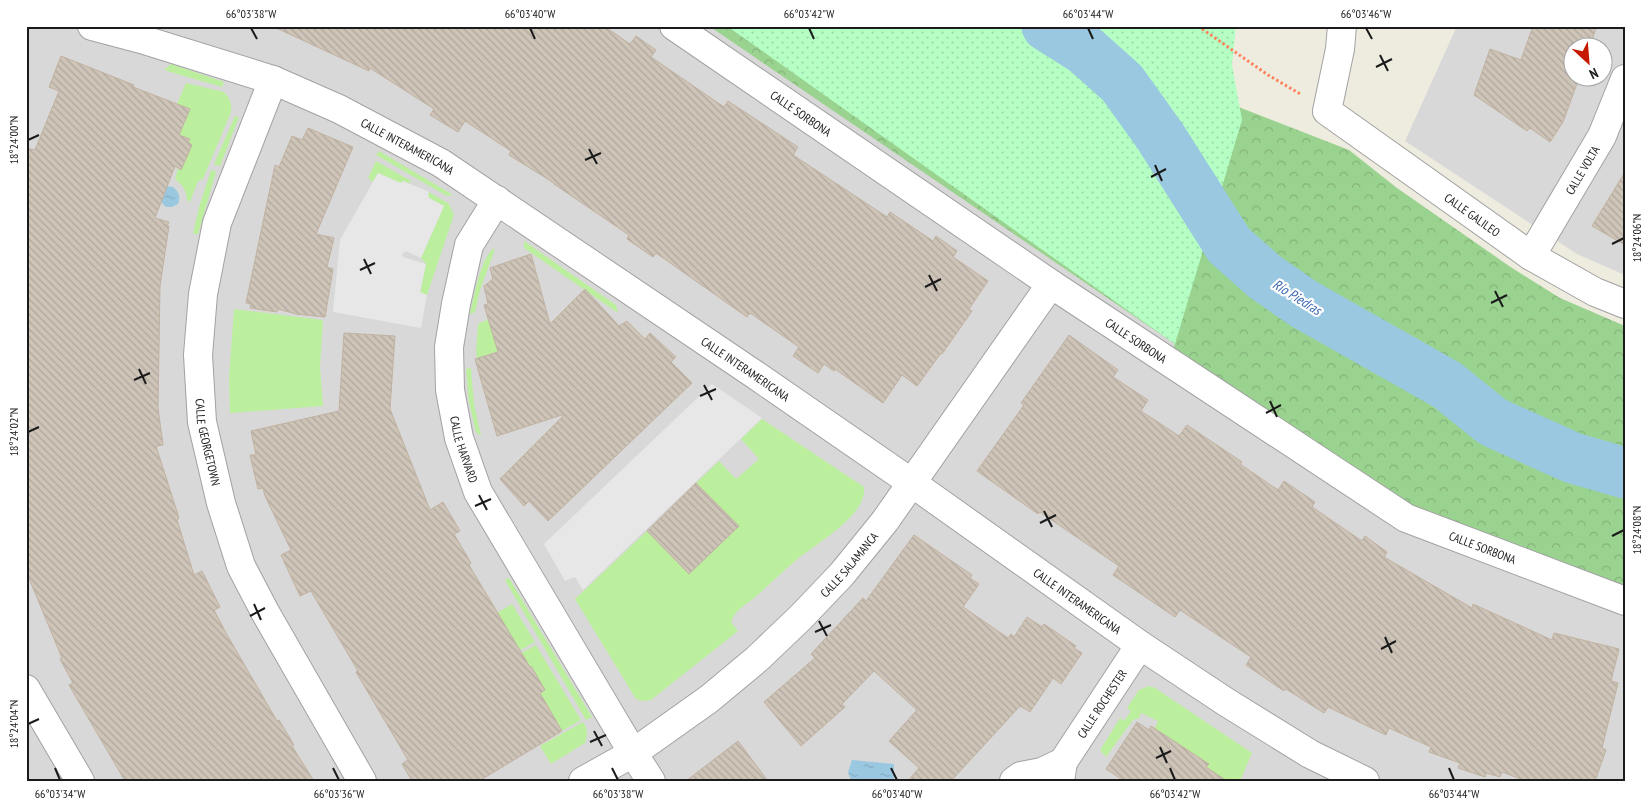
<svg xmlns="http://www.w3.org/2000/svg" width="1651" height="807" font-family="'PT Sans Narrow',sans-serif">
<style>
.residential{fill:#d9d8d8;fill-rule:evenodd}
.grass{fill:#bbef9e}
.forest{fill:url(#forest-crowns)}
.park{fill:url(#park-dots)}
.parking{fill:#e7e7e7}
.water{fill:url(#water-ripples)}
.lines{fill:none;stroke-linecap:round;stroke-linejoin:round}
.river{stroke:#9ac8e1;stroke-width:51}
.building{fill:url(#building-back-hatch);stroke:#c1b2a0}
.minor-casing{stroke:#a2a2a2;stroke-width:30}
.path{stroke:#ff845e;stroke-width:3;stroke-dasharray:2.5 2.5;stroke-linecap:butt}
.minor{stroke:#fff;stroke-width:28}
.ticks{fill:none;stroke:#1b1b1b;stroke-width:2}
.labels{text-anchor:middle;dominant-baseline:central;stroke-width:4.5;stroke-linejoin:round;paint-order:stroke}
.street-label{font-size:12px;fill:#1b1b1b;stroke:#fff}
.water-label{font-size:14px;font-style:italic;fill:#3f6ab3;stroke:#fff}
.neatline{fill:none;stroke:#1b1b1b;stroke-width:2}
.ticks-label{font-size:12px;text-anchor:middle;fill:#1b1b1b}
</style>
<defs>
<pattern id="forest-crowns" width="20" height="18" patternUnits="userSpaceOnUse" patternTransform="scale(1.25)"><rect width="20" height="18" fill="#9ad28f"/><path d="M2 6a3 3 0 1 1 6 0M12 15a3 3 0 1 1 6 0" fill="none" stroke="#84b47b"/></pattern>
<pattern id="park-dots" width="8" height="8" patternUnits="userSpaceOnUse" patternTransform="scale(1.25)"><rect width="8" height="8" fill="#b5ffc4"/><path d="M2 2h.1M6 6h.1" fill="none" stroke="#9bdaa8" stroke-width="1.8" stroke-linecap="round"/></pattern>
<pattern id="water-ripples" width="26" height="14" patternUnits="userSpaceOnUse" patternTransform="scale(1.25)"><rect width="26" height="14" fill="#9ac8e1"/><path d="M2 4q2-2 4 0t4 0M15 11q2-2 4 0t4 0" fill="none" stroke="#84abc0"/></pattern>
<pattern id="building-back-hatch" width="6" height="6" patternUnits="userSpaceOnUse" patternTransform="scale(1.25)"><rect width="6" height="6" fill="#cec4b8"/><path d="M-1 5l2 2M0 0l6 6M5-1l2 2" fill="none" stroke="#b0a89e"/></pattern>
</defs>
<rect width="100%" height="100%" fill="#eeebdf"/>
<!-- residential -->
<path class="residential" d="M26,26H741L1625,571V781H26Z
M1457,26H1625V275L1577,254L1405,141ZM1574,48H1604V78H1574Z"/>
<!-- grass -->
<path class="grass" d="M171,64L224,82L222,87L164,70Z
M186,83L224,92C230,98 232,104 231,112L203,179L198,181L190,202L187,200C186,190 183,185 175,179L178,168L181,169L192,145L188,142L190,139L179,135L190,109L177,104Z
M235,116L239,117L220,166L214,164Z
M379,151L453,195L447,196L376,155Z
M376,161L411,181L409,183L403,181L401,183L378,173L373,182L368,178Z
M211,170L216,172L198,234H193L199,207Z
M429,192L449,204L454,215L427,295L420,293L426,264L421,258L444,206L429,198L428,194Z
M524,241L616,305L618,313L524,248Z
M494,248V252L480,290L475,312L470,314C474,297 480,259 494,248Z
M234,309L323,320L320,367L323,406L230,413L229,377Z
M489,319L512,347L477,358L476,352L478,324Z
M471,368L474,404L481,436L476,432L469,402L466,369Z
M762,419L864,487C868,516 813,545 794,562C780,574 768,586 754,598C742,608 738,607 731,622L738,631L651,700L643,701L636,699L575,599L647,531L689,574L738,527L696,483L719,461L736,479L759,459L741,439Z
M509,578L592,717L586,720L505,580Z
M512,604L535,642L515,653L497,613Z
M536,645L581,720L562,731L540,693L545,690L531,667L463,706L494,668Z
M1149,686L1155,688L1252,753L1240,781H1206L1154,730L1158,721L1141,713L1139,718L1133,720L1106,757L1100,750L1120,718L1124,721L1131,711L1127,708L1139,690Z
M583,722C588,729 588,735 585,743L551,764L540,746Z"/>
<!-- forest -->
<path class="forest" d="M709,26H1030L1349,150L1397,188L1512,268L1560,298L1625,326V592L1424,519L1173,349L1175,344Z"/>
<!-- park -->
<path class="park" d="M727,26H1236L1232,65L1242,120L1175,344Z"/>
<!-- parking -->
<path class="parking" d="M378,173L401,183L403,181L429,192L428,194L429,198L444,206L421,258L406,251L402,254L403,257L426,264L420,292L427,295L421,328L333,312L340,240Z
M712,384L762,418L583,590L575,577L565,581L544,544Z"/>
<!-- water -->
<path class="water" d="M166,186L173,187C179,192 181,196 178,204L172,207H166L161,202Z
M852,760L894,764V779L897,781H851L848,772Z"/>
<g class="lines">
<!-- river -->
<path class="river" d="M1047,26L1085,50L1122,83L1160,136L1229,245L1265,277L1304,304L1447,385L1493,422L1573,458L1625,473"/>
</g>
<!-- building -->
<path class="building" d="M272,26H604L630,44L636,36L656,50L651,57L724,107L728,101L798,147L793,155L887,217L890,212L933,241L936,236L957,251L953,257L988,281L969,309L972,311L942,354L941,353L917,386L902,375L883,403L835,369L834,371L824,364L818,373L793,356L799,347L750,313L747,317L656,253L653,257L627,239L629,235L554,184V183L509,155L511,151L465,121L458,132L430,115L434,109L370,68L369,71Z
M1533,26H1597L1589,48H1574V78H1579L1563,122L1550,142L1530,128L1527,131L1474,95L1490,49L1521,60Z
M61,56L134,85L133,87L190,109L179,135L190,139L188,142L192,145L181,170L175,166L155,218L169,222L167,226H169L160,286L158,408L163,445L156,446L179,518L177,520L194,575L202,571L220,607L214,610L226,633L277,721L279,720L294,745L292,746L314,781H125L69,685L73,683L60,659L62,658L26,571V148L35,150L59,91L49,87Z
M308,128L353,147L316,234L334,238L327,267L333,269L325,317L296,314L278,309L277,312L250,308L251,304L246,303L275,165L279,167L292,136L302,140Z
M1625,172V245L1592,226Z
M531,254L550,324L585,289L619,326L627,321L645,339L650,333L676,357L671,362L692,383L548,521L529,501L524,506L500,479L565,414L497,436L475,359L498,352L484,305L488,304L484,286L493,279L490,268Z
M344,333L395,336L390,409L430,510L443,502L460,531L454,534L471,563L469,565L530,667L531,666L545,690L540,693L562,731L479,781H412L402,764L408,760L356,672L358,671L311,591L300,596L281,555L291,550L265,496L263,488L258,489L250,455H256L251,431L339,411Z
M1069,335L1118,370L1113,377L1148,400L1141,411L1179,436L1187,425L1242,462L1240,464L1278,490L1284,481L1315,502L1312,507L1362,541L1365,536L1387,552L1384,557L1472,608L1473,604L1552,640L1554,633L1619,649L1611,681L1618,683L1602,748L1606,750L1595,781H1526L1502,772L1500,777L1486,773L1485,777L1458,768L1460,763L1429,752L1431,747L1389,728L1386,735L1328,707L1324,713L1286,689L1284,691L1246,665L1251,657L1180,610L1175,617L1113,575L1119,566L1040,512L1038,514L977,471L1024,405L1021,403Z
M696,483L739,526L689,574L647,531Z
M914,535L972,575L970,578L979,584L963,607L1008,638L1011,634L1014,637L1027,617L1042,627L1044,624L1076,646L1074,648L1082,653L1061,684L1053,678L1030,712L1020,706L951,781H908L919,768L889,741L917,710L874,671L842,704L845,707L801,746L764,702L815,658L811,654L863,598L866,601Z
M1137,722L1149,730L1151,726L1209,764L1206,767L1227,781H1124L1106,769Z
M738,741L768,781H686Z"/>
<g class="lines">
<defs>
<g id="minor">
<path id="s1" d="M92,26L141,39L273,80L339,109L441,163L754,374L912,483L1140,645L1226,702L1310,754L1365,781"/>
<path id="s2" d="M674,26L1051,284L1406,518L1625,601"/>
<path id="s3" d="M1342,26L1340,49L1327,111L1531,256L1595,292L1625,304"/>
<path id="s4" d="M273,80L217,223L203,294L198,355L202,422L221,503L241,566L265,612L362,781"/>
<path id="s5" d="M497,200L469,245L456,304L449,347L450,390L459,438L478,492L633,753L651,781"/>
<path id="s6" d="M1531,256L1602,136L1625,79"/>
<path d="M26,689L80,781"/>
<path id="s7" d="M1063,762L1140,645"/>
<path id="s8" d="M583,781L633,753L709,699L757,659L801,617L842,574L885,521L1051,284"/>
<path d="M1014,781L1021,776L1042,772L1063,762L1060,781"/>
</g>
</defs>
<!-- minor casing -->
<use href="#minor" class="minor-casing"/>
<!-- path -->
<path class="path" d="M1198,26L1268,75L1302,95"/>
<!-- minor -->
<use href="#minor" class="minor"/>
</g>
<!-- ticks -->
<path class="ticks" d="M251,28L257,39M530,28L535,39M809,28L814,39M1088,28L1093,39M1366,28L1372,39M1380,55L1388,71M1376,67L1392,59M28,140L39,135M589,149L597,164M585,160L601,153M1155,165L1162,181M1151,177L1166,169M1612,244L1624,238M364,259L371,274M360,270L375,263M929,275L937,291M925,287L941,279M1495,291L1503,307M1491,303L1507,295M139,369L146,384M134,380L150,373M704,385L712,400M700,396L716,389M1270,401L1277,417M1266,413L1281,405M28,432L39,427M479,495L487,510M475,506L491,499M1044,511L1052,527M1040,523L1056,515M1612,536L1624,530M254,604L261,620M250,616L265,608M819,621L827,636M815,632L831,625M1385,637L1392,653M1381,649L1396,641M28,724L39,719M594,731L602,746M590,742L606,735M1160,747L1167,763M1156,758L1171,751M55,768L60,780M333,768L339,780M612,768L618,780M891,768L897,780M1170,768L1175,780M1449,768L1454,780"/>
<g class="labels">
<!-- street labels -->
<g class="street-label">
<text stroke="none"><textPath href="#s2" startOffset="154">CALLE SORBONA</textPath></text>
<text stroke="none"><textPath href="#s1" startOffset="339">CALLE INTERAMERICANA</textPath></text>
<text stroke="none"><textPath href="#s6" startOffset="100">CALLE VOLTA</textPath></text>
<text stroke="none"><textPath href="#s3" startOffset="265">CALLE GALILEO</textPath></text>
<text stroke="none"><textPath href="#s2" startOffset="559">CALLE SORBONA</textPath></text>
<text stroke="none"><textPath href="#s1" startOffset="744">CALLE INTERAMERICANA</textPath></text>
<text stroke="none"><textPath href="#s4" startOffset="375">CALLE GEORGETOWN</textPath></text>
<text stroke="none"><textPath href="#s5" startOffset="261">CALLE HARVARD</textPath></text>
<text stroke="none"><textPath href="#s2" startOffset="964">CALLE SORBONA</textPath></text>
<text stroke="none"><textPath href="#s8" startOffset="345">CALLE SALAMANCA</textPath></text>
<text stroke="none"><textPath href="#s1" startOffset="1149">CALLE INTERAMERICANA</textPath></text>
<text stroke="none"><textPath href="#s7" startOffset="70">CALLE ROCHESTER</textPath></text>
</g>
<!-- water labels -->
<g class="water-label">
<text transform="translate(1297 297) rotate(32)">Río Piedras</text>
</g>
</g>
<!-- border -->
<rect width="1651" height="807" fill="none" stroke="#ffffff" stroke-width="55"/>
<!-- north arrow -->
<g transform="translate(1588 62) rotate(154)"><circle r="24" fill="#ffffff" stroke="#a4a4a4"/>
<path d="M0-4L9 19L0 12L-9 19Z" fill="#c51900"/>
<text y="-8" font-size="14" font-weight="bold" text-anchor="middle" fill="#1b1b1b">N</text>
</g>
<rect x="28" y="28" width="1596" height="752" class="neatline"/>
<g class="ticks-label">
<text x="251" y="18">66°03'38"W</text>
<text x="530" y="18">66°03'40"W</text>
<text x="809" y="18">66°03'42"W</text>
<text x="1088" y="18">66°03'44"W</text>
<text x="1366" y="18">66°03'46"W</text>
<text transform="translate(14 140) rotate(-90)" y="4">18°24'00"N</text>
<text transform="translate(1637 238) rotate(-90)" y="4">18°24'06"N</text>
<text transform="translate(14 432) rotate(-90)" y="4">18°24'02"N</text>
<text transform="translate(1637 530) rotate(-90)" y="4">18°24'08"N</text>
<text transform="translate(14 724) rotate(-90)" y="4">18°24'04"N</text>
<text x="60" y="798">66°03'34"W</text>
<text x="339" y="798">66°03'36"W</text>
<text x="618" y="798">66°03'38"W</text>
<text x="897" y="798">66°03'40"W</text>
<text x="1175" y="798">66°03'42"W</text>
<text x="1454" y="798">66°03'44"W</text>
</g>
</svg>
